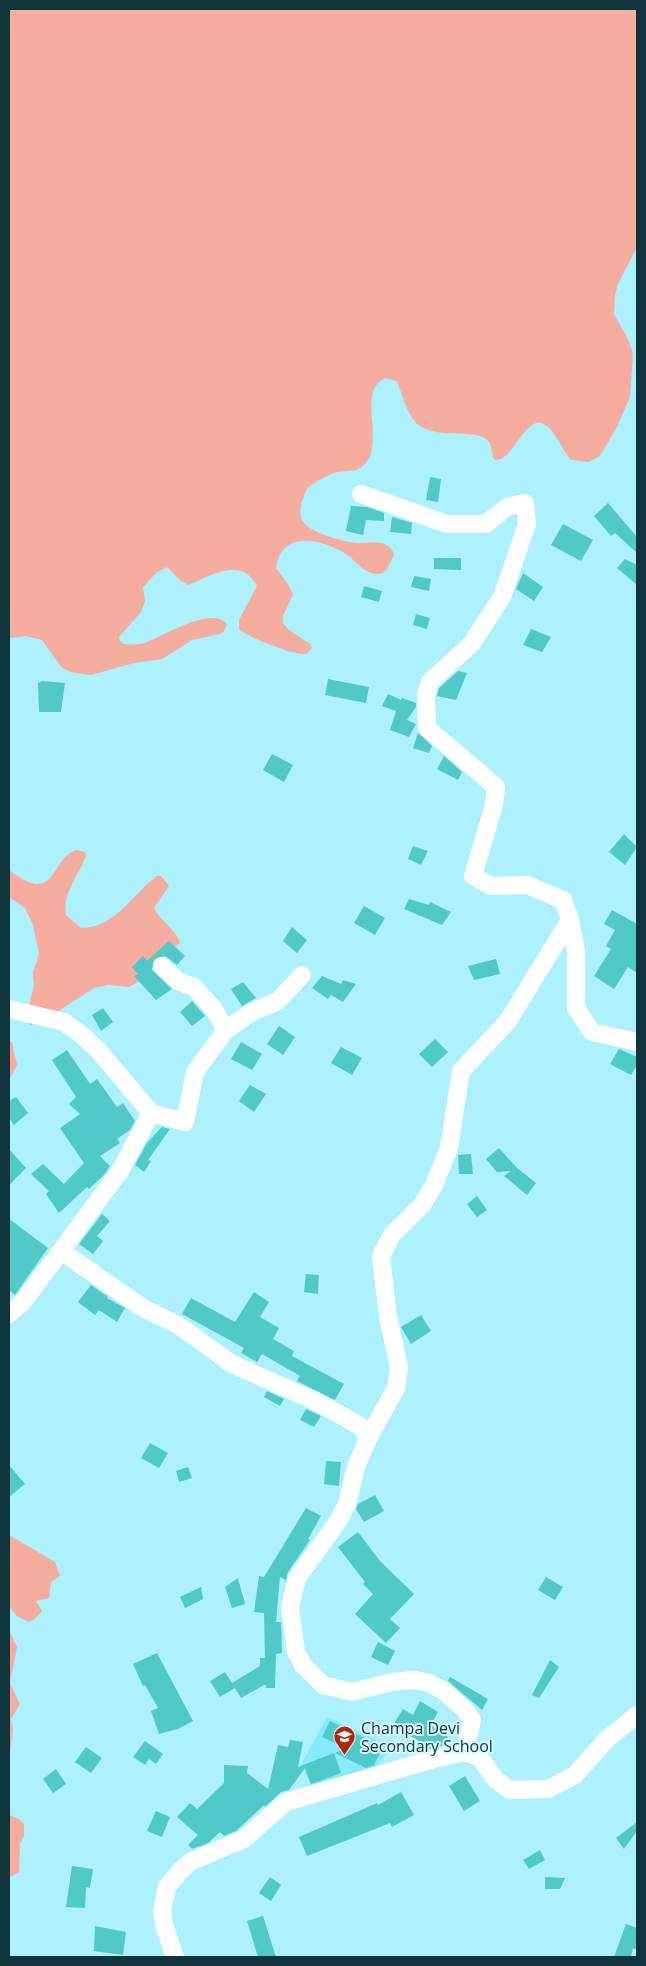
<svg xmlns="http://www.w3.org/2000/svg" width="646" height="1966" font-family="'Open Sans',sans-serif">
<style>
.built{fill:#87eafe}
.green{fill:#f4ad9f}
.building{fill:#51c9c6}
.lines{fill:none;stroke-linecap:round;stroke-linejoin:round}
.street{stroke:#fff;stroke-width:18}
.labels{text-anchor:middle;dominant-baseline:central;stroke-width:4;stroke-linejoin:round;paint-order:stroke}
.poi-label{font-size:16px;fill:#0f343b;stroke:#d7f7fe;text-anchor:start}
</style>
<rect width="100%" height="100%" fill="#adf0fe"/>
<!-- built -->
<path class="built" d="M327,1717L392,1747L372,1771L312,1788L301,1765Z"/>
<!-- green -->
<path class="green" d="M9,9H637V247L618,284L615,295L614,314L628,339L633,354L630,397L617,427L600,456L589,462L571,460C563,451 559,439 551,430C528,403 516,461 495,460L493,457L490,443C480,426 436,441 417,424C407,414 402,394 397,381L385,378C356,391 386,444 364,465C356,473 348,470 338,472C328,474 316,482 307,488C304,497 298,508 301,518C305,532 344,542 357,543C370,544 388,537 394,554C391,561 387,574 378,574C363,573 356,561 346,554C321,538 281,530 276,568L288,584L293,594L283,616V623L289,630L310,644L312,648L306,654C295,656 247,637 239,629V620L257,586C241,555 211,576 188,585L181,581L167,567L157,572L143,587L145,601L141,612L119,637L120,641L124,644C131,645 137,645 144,643C163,637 211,605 227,624L223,633L192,640L162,659L134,663L91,675L71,672L62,668L42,640L26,636L9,638Z
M77,850L85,852L86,856C79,874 62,894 66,915L81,928C116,928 133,893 157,876H161L169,886L154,908C161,922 176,929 180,943L157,960L143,979L129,987L108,985L94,988L43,1021L31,1025L25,1021L34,986L33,973L39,954L33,925L25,908L9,897V870C59,908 48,858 77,850Z
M9,1040L12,1042L17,1065L9,1080Z
M9,1535L55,1562L60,1576L51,1582L49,1598L36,1601L42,1611L34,1620L28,1622L17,1616L9,1607Z
M9,1630L17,1647L10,1683L20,1704L11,1719L13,1730L9,1760Z
M9,1815L19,1819L24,1824V1836L20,1843L19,1872L10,1877L9,1882Z"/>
<!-- building -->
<path class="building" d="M430,477L441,479L438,502L426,500Z
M608,503L637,537V553L615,533L611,536L594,516Z
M351,506L367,507L384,513V521L366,520L363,535L346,531Z
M392,517L412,523L411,534L390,532Z
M563,524L593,540L581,561L551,545Z
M434,558H461V570L434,569Z
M625,559L637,565V585L617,568Z
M523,573L543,587L534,601L516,589Z
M414,576L431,579L429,591L411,587Z
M364,586L382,591L379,602L361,597Z
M416,614L430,618L427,629L413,625Z
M531,629L551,637L542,652L523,645Z
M458,671L467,673L456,700L437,696L439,688Z
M328,679L369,687L366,703L325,695Z
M42,681L65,683L61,712H39L38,683Z
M388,694L401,700L402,698L416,703V707L407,720L416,724L409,737L390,730L396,711L382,706Z
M418,733L432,746L429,753L413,748Z
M272,754L293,765L284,782L263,770Z
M444,756L462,772L458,780L437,769Z
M624,834L637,847L625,865L609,852Z
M413,846L428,851L421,865L408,859Z
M409,899L429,905L430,902L451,912L442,925L404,909Z
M364,906L385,918L375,935L354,923Z
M612,910L637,924V973L628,967L614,989L594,976L611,949L606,946L615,930L604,924Z
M292,927L307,940L297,953L283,941Z
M169,941L185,956L177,965L165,956L154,959L152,970L172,989L156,1000L134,976L138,974L132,967L143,956L147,961Z
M496,959L500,974L474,980L468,966Z
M322,976L341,984L343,980L356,984L343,1002L331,995L328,999L312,988Z
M243,982L256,998L242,1006L231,989Z
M192,1001L205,1016L192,1026L180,1012Z
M103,1008L113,1022L101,1031L92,1015Z
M279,1026L295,1037L283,1055L267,1044Z
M435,1039L448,1052L432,1067L419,1054Z
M241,1042L262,1054L252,1070L231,1059Z
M341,1047L362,1058L352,1075L331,1063Z
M619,1049L637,1057V1065L631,1075L610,1064Z
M67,1050L90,1084L97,1079L117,1107L123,1103L135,1121L130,1130L117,1139L120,1143L100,1156L110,1166L104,1175L89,1189L87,1187L59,1213L46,1194L49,1191L31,1174L43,1164L64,1184L84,1163L60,1128L80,1114L69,1104L76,1097L52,1060Z
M250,1085L266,1094L254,1112L239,1101Z
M16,1097L28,1113L14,1125L9,1118V1101Z
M162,1127L170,1129L148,1160L151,1161L144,1172L135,1165L147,1143Z
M499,1148L517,1168L536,1183L527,1195L504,1176L511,1171L497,1172L486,1159Z
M9,1149L26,1168L9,1185Z
M471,1154L473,1174H459L458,1155Z
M477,1196L487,1210L477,1217L467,1204Z
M102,1214L110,1221L97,1236L103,1241L93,1254L79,1244Z
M9,1219L48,1248L15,1295L9,1290Z
M306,1274L319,1275L318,1294L304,1292Z
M91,1285L108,1297L107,1298L125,1308L117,1322L99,1310L95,1315L78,1302Z
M254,1292L269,1302L260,1317L279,1328L273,1339L294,1351L292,1356L344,1384L335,1400L297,1381L300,1376L262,1354L257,1362L241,1353L244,1348L182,1314L191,1298L235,1322Z
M421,1315L431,1331L411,1344L401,1327Z
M267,1391L284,1399L280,1406L264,1397Z
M306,1409L321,1416L314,1427L300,1420Z
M150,1443L168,1453L159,1468L141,1458Z
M326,1461L341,1462L339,1486L324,1484Z
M9,1465L25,1484L9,1497Z
M188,1467L192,1478L179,1482L176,1471Z
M375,1495L384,1511L364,1522L356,1509L358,1504Z
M306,1508L321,1516L308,1539L310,1540L288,1572L286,1580L280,1577L276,1622H281L282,1653L276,1654L275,1688H266V1685H264L241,1698L235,1688L220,1697L210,1681L225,1672L232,1683L260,1666V1658H265L264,1613L254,1612L259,1576L264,1577Z
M358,1532L380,1561L414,1594L390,1619L400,1628L386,1643L355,1614L373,1594L363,1584L365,1582L338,1547Z
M546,1577L563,1587L555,1600L538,1590Z
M238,1578L245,1604L232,1608L225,1587Z
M201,1587L203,1599L185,1608L180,1597Z
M378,1642L395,1651L388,1665L371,1657Z
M157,1653L193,1721L178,1729L159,1734L151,1711L158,1708L145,1685L143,1686L133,1664Z
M550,1660L559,1667L539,1698L532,1695Z
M450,1677L488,1699L482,1710L448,1681Z
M420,1701L438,1712L431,1725L448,1737L442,1746L429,1749L428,1747L393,1725L403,1709L413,1715Z
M330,1721L383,1747L374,1765L366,1768L335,1753L346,1748L322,1737Z
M290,1740L303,1742L298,1767L334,1753L341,1773L311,1784L305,1768L289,1790L281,1792L265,1807L264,1805L236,1831L224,1836L220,1832L208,1843L192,1849L188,1845L198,1835L177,1817L190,1803L197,1809L224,1783V1765L248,1766L247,1773L268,1789L278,1745L288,1747Z
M145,1741L163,1754L156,1764L149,1759L145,1765L133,1757Z
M86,1747L102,1758L91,1773L75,1762Z
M56,1769L66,1784L53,1793L43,1779Z
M465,1776L480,1801L464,1811L449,1786Z
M401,1792L414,1815L392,1827L390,1823L307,1856L299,1837L377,1803L378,1805Z
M156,1811L170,1817L162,1837L147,1831Z
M637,1822V1831L624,1849L616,1838Z
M540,1850L545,1860L529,1869L523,1860Z
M72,1866L93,1869L90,1888L86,1887L85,1908L66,1907Z
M270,1877L281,1885L271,1901L259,1893Z
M545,1877L565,1878L560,1889H545Z
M263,1916L276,1957H258L247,1921Z
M626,1924L637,1928V1950L633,1948L631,1957H614Z
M95,1926L126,1932L123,1955L94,1951Z"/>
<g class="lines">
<!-- street -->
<path class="street" d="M361,494L447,524H486L507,507L525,503L527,524L502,597L472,643L430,682L426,695L427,728L496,787L494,805L473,876L491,886L527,885L563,900L570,920
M162,966L178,981L194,987L213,1008L226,1030
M9,1009L64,1022L83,1036L99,1051L151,1113L120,1171L61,1251
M151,1113L185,1122L195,1072L226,1030L252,1012L278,1001L302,975
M9,1314L22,1303L61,1251L143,1308L178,1325L232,1364L313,1400L348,1419L361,1427L368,1439
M465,1752L472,1720L465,1710L444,1691L429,1683L415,1680L392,1682L352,1692L323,1685L303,1665L296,1652L290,1607L297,1578L337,1523L347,1504L356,1467L368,1439L396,1388L399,1367L388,1317L381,1256L392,1235L422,1205L434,1185L449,1148L461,1071L508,1021L570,920L576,951V1008L592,1032L637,1042
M175,1957L164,1925L162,1911L167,1887L181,1870L192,1861L244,1839L286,1802L430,1760L465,1752L480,1758L496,1780L510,1790L548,1789L575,1775L606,1740L637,1715"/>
</g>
<!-- icons -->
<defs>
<symbol id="school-pin" viewBox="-11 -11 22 30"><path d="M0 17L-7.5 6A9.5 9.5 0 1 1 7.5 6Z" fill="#b2250a" stroke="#d7f7fe"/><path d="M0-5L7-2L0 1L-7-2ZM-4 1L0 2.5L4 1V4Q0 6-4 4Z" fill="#fff"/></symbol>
</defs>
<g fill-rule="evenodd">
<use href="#school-pin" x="332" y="1724" width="25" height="34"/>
</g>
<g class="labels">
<!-- poi labels -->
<g class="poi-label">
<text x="361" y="1728">Champa Devi<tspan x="361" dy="18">Secondary School</tspan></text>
</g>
</g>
<!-- border -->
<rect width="646" height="1966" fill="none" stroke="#0f343b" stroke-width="20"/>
</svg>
